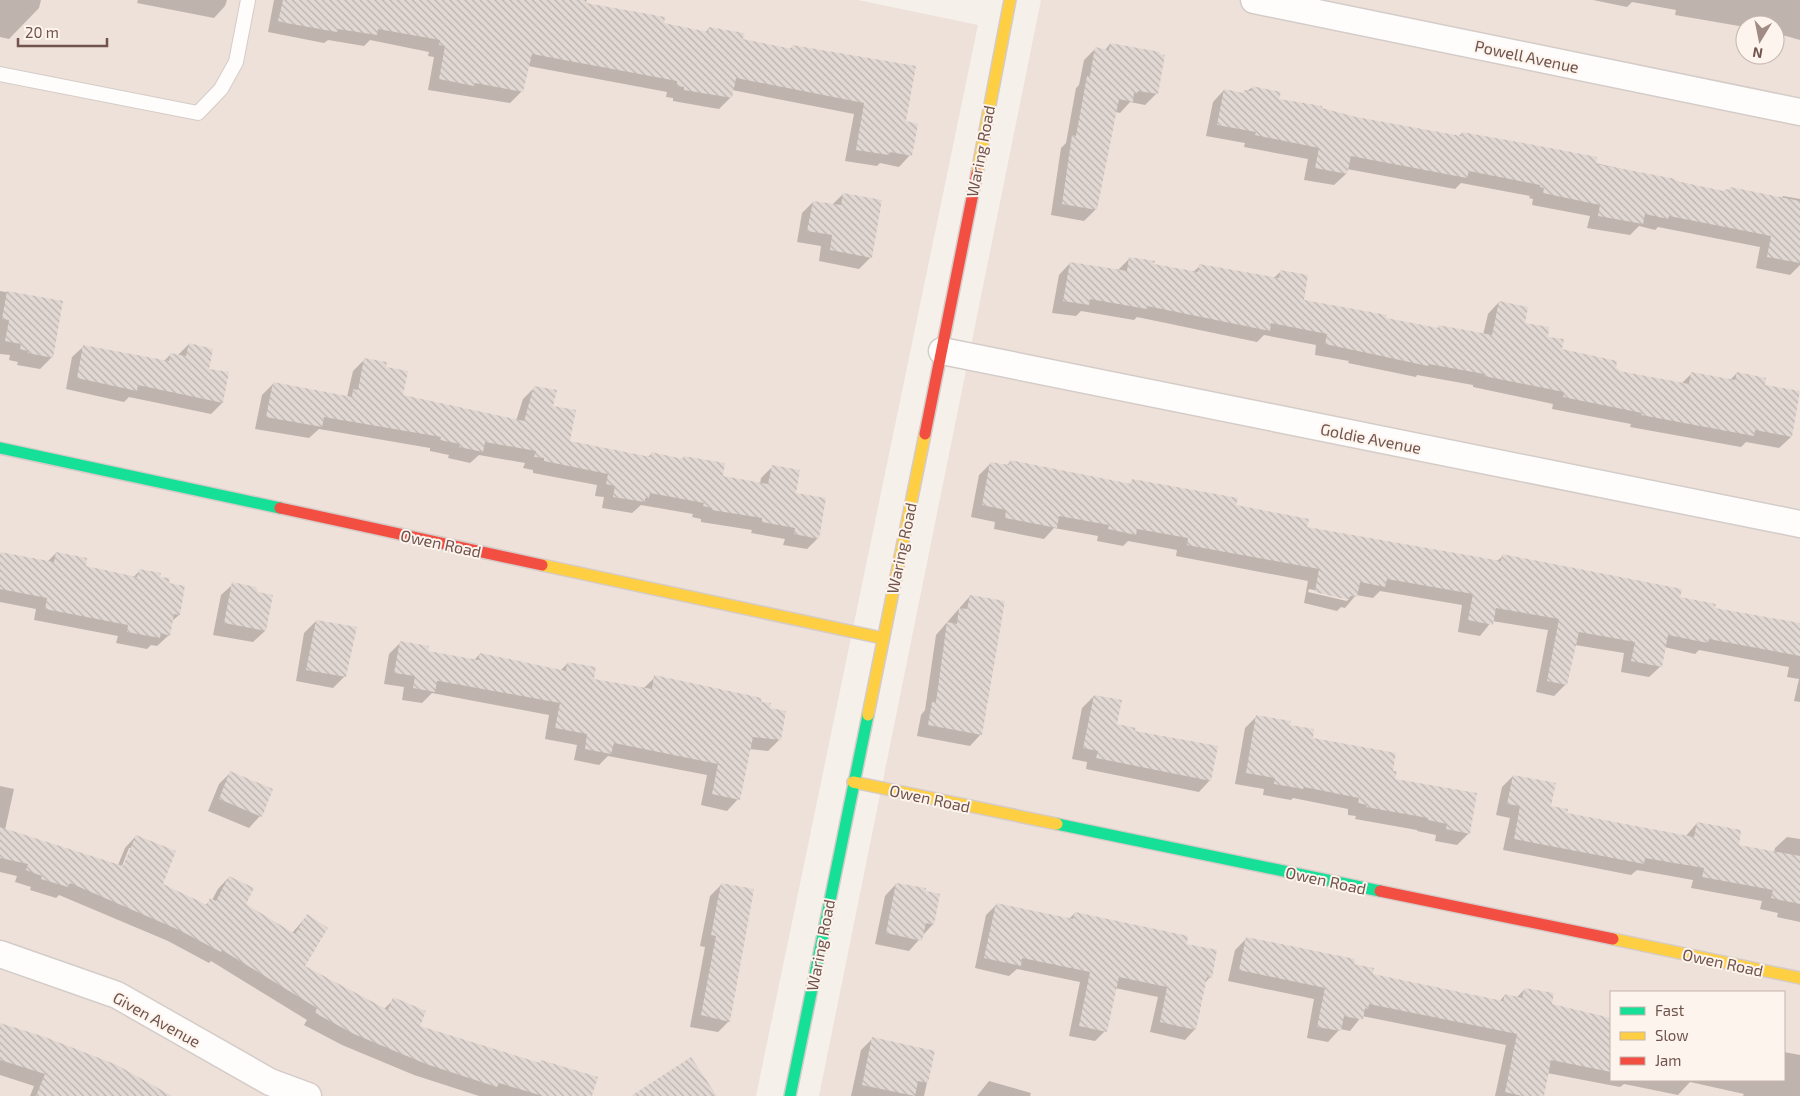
<svg xmlns="http://www.w3.org/2000/svg" width="1800" height="1096" font-family="'Exo 2',sans-serif">
<style>
.residential{fill:#eee1d9;fill-rule:evenodd}
.shadow{fill:#0003;fill-rule:evenodd}
.building{fill:url(#building-back-hatch)}
.lines{fill:none;stroke-linecap:round;stroke-linejoin:round}
.lane-casing{stroke:#d4ccc8;stroke-width:16}
.street-casing{stroke:#d4ccc8;stroke-width:29}
.fast-casing{stroke:#d5cbc8;stroke-width:14}
.slow-casing{stroke:#d5cbc8;stroke-width:14}
.jam-casing{stroke:#d5cbc8;stroke-width:14}
.lane{stroke:#fefdfc;stroke-width:14}
.street{stroke:#fefdfc;stroke-width:26}
.fast{stroke:#16e098;stroke-width:11}
.slow{stroke:#ffcf43;stroke-width:11}
.jam{stroke:#f24e42;stroke-width:11}
.labels{text-anchor:middle;dominant-baseline:central;stroke-width:4;stroke-linejoin:round;paint-order:stroke}
.street-label{font-size:16px;fill:#71544e;stroke:#fdf4ed}
</style>
<defs>
<pattern id="building-back-hatch" width="6" height="6" patternUnits="userSpaceOnUse" patternTransform="scale(1.25)"><rect width="6" height="6" fill="#e2d8d3"/><path d="M-1 5l2 2M0 0l6 6M5-1l2 2" fill="none" stroke="#bcb2ad"/></pattern>
</defs>
<rect width="100%" height="100%" fill="#f6f0eb"/>
<!-- residential -->
<path class="residential" d="M0,0H858L978,25L756,1096H0Z
M1041,0H1800V1096H819ZM1745,25H1775V55H1745ZM1611,992H1784V1080H1611Z"/>
<!-- shadow -->
<path class="shadow" d="M0,0H41L39,8L9,39L0,37Z
M138,0H227L225,6L214,18L137,3Z
M274,0H568L662,24L705,33L709,28L742,40L790,49L793,46L904,122L910,155L899,167L880,163L877,166L845,161L854,114L732,90L731,97L719,109L707,107L673,101V98L666,97L667,92L528,66L522,91L510,103L428,90L434,57L428,56L429,52L370,40L364,46L328,40L324,43L268,32Z
M1593,0H1800V40L1775,33V25H1745V27L1675,15L1676,10L1632,2L1627,7Z
M1110,44L1158,55L1157,93L1145,105L1130,102L1120,113L1116,112L1096,209L1084,221L1051,215L1061,148L1066,143L1076,88L1079,85L1084,60L1095,49L1105,50Z
M1253,87L1278,100L1356,118L1458,137L1462,133L1724,192L1731,189L1781,199L1783,196L1800,199V265L1790,275L1756,268L1760,247L1658,227L1655,230L1639,226L1630,235L1587,228L1590,216L1532,205L1533,199L1529,198L1530,196L1461,183L1455,189L1347,169L1346,174L1334,185L1304,180L1308,159L1244,147L1245,143L1206,136L1213,102L1224,90L1242,94Z
M843,194L871,257L859,269L819,261L821,246L797,242L802,213L813,202L832,205Z
M1130,258L1153,265L1193,272L1200,266L1273,279L1281,271L1302,301L1436,329L1439,327L1483,335L1488,314L1499,302L1523,324L1547,338L1560,350L1617,372L1681,384L1692,373L1730,380L1737,373L1764,386L1791,437L1779,448L1746,442L1741,447L1630,427L1631,424L1552,409L1553,404L1473,387V385L1417,375L1416,377L1348,363L1349,361L1315,355L1316,345L1264,335L1257,342L1137,317L1134,320L1081,311L1076,316L1052,313L1059,275L1070,263L1118,270Z
M0,291L61,302L52,357L40,369L17,365L18,362L9,360L10,355L0,354Z
M189,344L207,370L222,403L211,414L129,397L124,402L66,389L72,357L84,346L164,361L170,355L177,356Z
M364,360L384,368L402,396L516,421L523,399L534,388L552,407L569,442L648,457L651,454L681,460L684,457L722,477L760,484L761,478L772,467L795,494L818,538L807,549L783,545L785,539L751,533L752,530L701,522V519L692,517L693,514L641,505L632,513L602,508L604,497L595,496L597,485L533,473V470L523,468L525,463L479,455L470,463L448,458L449,455L430,451V448L319,429L309,438L255,429L262,395L274,383L347,397L353,371Z
M1010,462L1129,485L1133,481L1235,506L1306,528L1497,561L1503,556L1679,598L1714,609L1800,625V702L1794,701L1799,679L1787,677L1789,667L1699,650L1695,654L1664,647L1661,666L1649,677L1621,672L1624,653L1575,645L1566,684L1554,696L1536,692L1548,630L1492,621L1480,636L1458,632L1462,605L1380,591L1373,598L1356,595L1345,608L1341,607L1337,611L1304,603L1308,581L1176,556L1177,550L1128,541L1123,546L1097,541L1098,536L1054,528L1044,539L994,529L995,522L971,517L979,475L991,463L1006,466ZM1309,589L1349,598L1347,601L1308,592Z
M0,553L47,562L56,553L84,567L133,578L139,571L168,584L179,615L171,622L169,635L157,646L151,645L147,649L116,643L118,636L34,620L36,609L0,602Z
M233,584L265,631L253,642L213,635L221,595Z
M970,596L981,734L970,746L917,736L921,715L925,710L936,635Z
M316,621L345,676L333,688L296,681L304,633Z
M401,642L427,652L474,660L480,654L560,671L568,663L592,680L643,689L655,677L760,703L769,709L779,740L768,751L749,749L738,799L727,811L701,805L707,775L608,756L599,765L574,760L577,745L545,739L549,715L432,693L422,703L402,700L404,687L384,684L389,654Z
M1094,696L1116,725L1134,732L1210,780L1199,792L1086,769L1087,762L1072,759L1082,708Z
M1256,717L1288,726L1311,739L1392,772L1394,780L1469,833L1457,845L1435,841L1436,835L1417,831V830L1355,819L1356,816L1348,815V809L1293,798L1291,800L1263,795L1264,789L1235,784L1245,728Z
M230,773L260,816L249,828L208,811L219,784Z
M1513,776L1550,807L1566,814L1685,837L1697,823L1737,846L1774,853L1775,848L1787,837L1800,839V922L1777,917L1778,913L1760,909L1762,901L1691,888L1693,880L1637,870L1631,875L1503,850L1510,818L1496,815L1502,787Z
M0,786L14,789L5,830L118,865L125,848L136,836L161,884L205,905L212,900L218,889L229,877L244,904L292,933L307,916L303,967L384,1009L394,999L418,1027L538,1064L541,1062L591,1096H479L414,1075L342,1045L304,1025L307,1020L211,961L209,963L168,941L59,895L56,898L30,890L31,887L15,882L17,876L0,872ZM129,848H132L122,872L120,871Z
M722,884L729,1021L718,1032L690,1027L705,947L700,946L710,896Z
M896,884L933,924L909,951L875,944L885,896Z
M996,905L1068,920L1075,913L1185,945L1210,977L1205,983L1195,1029L1185,1040L1150,1032L1158,997L1115,988L1105,1031L1095,1041L1069,1036L1080,982L1017,969L1009,976L975,968L986,915Z
M1247,938L1353,965L1371,975L1499,1002L1505,995L1516,998L1525,989L1550,1005L1611,1019V1080H1784V1052L1800,1055V1096H1743L1744,1094L1690,1082L1678,1095L1624,1084L1620,1087L1547,1073L1542,1096H1495L1506,1045L1362,1016L1350,1031L1340,1029L1328,1042L1307,1038L1314,999L1228,981L1235,950Z
M0,1024L170,1096H30L34,1086L0,1075Z
M873,1038L934,1052L924,1096H851L861,1050Z
M989,1081L1031,1093L1030,1096H977Z"/>
<!-- building -->
<path class="building" d="M283,0H587L586,3L665,17L664,23L708,32L709,27L744,33L743,39L792,49V45L916,66L906,121L918,124L912,156L890,152L889,155L856,150L864,103L736,78L732,98L684,90V87L677,86V81L532,54L523,92L475,83L474,86L439,79L445,46L439,45L440,40L378,29L377,35L338,29L337,32L286,23L278,21Z
M1110,43L1160,52V54L1165,55L1158,94L1138,91L1137,93H1134L1133,102L1119,99L1097,210L1062,204L1072,135L1076,136L1087,76H1090L1095,47L1109,50Z
M1252,86L1281,92L1279,99L1322,106V108L1356,117L1461,136L1462,132L1529,144L1597,157L1596,164L1676,179L1675,181L1724,191L1725,189L1730,190V187L1800,201V263L1767,257L1771,236L1669,216L1668,219L1645,214L1643,224L1598,216L1600,205L1543,193L1544,188L1540,187V185L1469,171L1467,178L1351,156L1347,174L1315,168L1319,148L1255,135L1256,132L1217,125L1224,89L1243,93L1244,90L1251,91Z
M843,193L882,200L872,258L830,250L832,235L807,231L813,201L841,205Z
M1129,257L1155,261L1154,264L1198,272L1199,264L1279,278L1280,270L1308,275L1304,300L1387,315L1386,318L1438,328V325L1492,335L1499,301L1528,307L1525,323L1549,327L1548,337L1564,339L1562,349L1617,361L1616,368L1619,369V371L1689,384L1691,372L1735,380L1737,372L1766,378L1765,385L1800,391L1792,437L1755,430L1754,436L1641,415L1642,413L1563,397L1564,392L1484,376V374L1429,364L1428,366L1325,344L1327,334L1271,323L1270,331L1147,306V309L1090,299L1089,305L1063,301L1070,262L1127,271Z
M7,291L63,301L53,358L28,353V351L20,349L21,344L5,341L9,320L2,319Z
M189,343L213,349L209,369L229,372L223,403L138,385L137,391L77,378L83,345L169,361L170,353L186,356Z
M364,358L387,362L386,367L408,371L403,395L524,421L534,386L557,390L553,406L576,410L570,441L650,457L651,452L683,459V456L725,463L723,476L768,484L772,465L800,470L796,493L826,498L819,539L794,534L795,528L762,522V518L712,510V508L703,506L704,503L650,493L649,498H645V502L613,497L615,486L606,484L608,474L544,461V458L534,457L536,451L485,442L483,452L459,447L460,444L440,440L441,437L324,417L322,427L266,417L273,382L352,397L353,389L358,390Z
M1010,460L1131,484L1132,479L1238,498L1236,505L1309,519L1307,527L1501,561L1502,554L1682,589L1680,597L1716,604L1715,608L1800,623V656L1709,639L1708,643L1668,635L1662,667L1631,661L1635,642L1579,632L1567,685L1547,681L1559,619L1496,608L1493,625L1468,620L1473,594L1387,579L1385,587L1360,582L1357,597L1350,596L1349,600L1315,592L1319,569L1187,545L1188,538L1137,529L1136,535L1108,529L1109,525L1059,516L1057,528L1005,518L1006,510L982,505L990,462L1009,465Z
M0,552L54,562L56,552L87,558L86,566L137,577L139,569L161,573L160,577L170,578L169,583L185,586L180,615L174,614L170,636L161,633L160,638L127,632L128,625L45,609L47,598L0,589Z
M232,582L256,587L258,592L273,595L266,631L224,623Z
M970,595L1005,601L982,735L928,725L932,702H936L947,622L957,624L959,608L967,609Z
M316,620L357,627L346,677L306,670Z
M400,641L429,646L428,651L478,660L480,653L566,671L567,662L596,667L594,679L652,689L654,675L762,698L761,702L771,703L770,708L786,711L781,740L753,737L740,800L712,794L718,764L614,743L611,754L585,749L587,734L555,728L560,703L439,681H437L435,692L413,688L415,676L394,673Z
M1094,695L1122,700L1117,724L1136,728L1135,731L1218,746L1211,781L1096,758L1098,751L1083,748Z
M1256,715L1291,721L1290,725L1314,729L1313,738L1396,753L1393,771H1397L1395,779L1477,793L1470,834L1446,829L1447,824L1428,820V818L1366,807L1367,805L1358,803L1359,798L1304,787L1303,789L1274,784L1275,778L1246,773Z
M230,771L273,789L262,817L219,799Z
M1513,775L1556,783L1551,806L1568,809L1567,813L1694,837L1697,822L1741,830L1739,845L1800,856V904L1771,898L1773,890L1702,877L1704,868L1645,858L1644,864L1514,839L1520,806L1507,804Z
M0,827L123,866L136,835L176,851L163,884L207,905L210,898L216,901L229,876L254,888L246,904L295,934L307,914L328,928L305,966L388,1010L393,997L426,1011L420,1026L540,1063L541,1060L598,1077L592,1096H543L499,1083L497,1087L426,1064L354,1034L315,1013L317,1008L222,950L221,952L179,930L70,883L68,887L41,879L42,876L26,870L28,864L0,858Z
M721,883L754,889L730,1022L701,1015L716,936L711,935Z
M896,883L926,888V891L940,894L934,925L926,923L922,941L886,933Z
M996,903L1073,919L1075,912L1188,936L1187,944L1217,950L1212,978L1207,977L1196,1030L1160,1022L1167,987L1119,977L1107,1032L1079,1026L1090,972L1022,958L1021,966L984,958Z
M1246,937L1355,959L1354,964L1374,968L1373,974L1503,1001L1505,994L1522,998L1524,988L1554,993L1552,1004L1611,1018V1072L1551,1060L1544,1096H1522L1505,1092L1517,1034L1369,1004L1368,1009L1365,1008L1363,1020L1344,1016L1341,1031L1317,1027L1325,988L1239,970Z
M0,1023L45,1037L117,1065L172,1096H36L45,1074L0,1060Z
M872,1037L935,1051L928,1083L918,1081L915,1096L862,1085Z
M691,1057L717,1096H631Z"/>
<g class="lines">
<defs>
<path id="lane" d="M0,74L198,113L221,89L236,62L248,0"/>
<path id="street" d="M1254,0L1800,112
M942,351L1800,524
M0,954L117,995L270,1082L308,1096"/>
<path id="fast" d="M0,448L280,508
M1057,824L1380,891
M790,1096L868,715"/>
<path id="slow" d="M977,173L1010,0
M542,565L882,638
M868,715L925,434
M853,782L1057,824
M1613,939L1800,978"/>
<path id="jam" d="M925,434L977,173
M280,508L542,565
M1380,891L1613,939"/>
</defs>
<!-- lane casing -->
<use href="#lane" class="lane-casing"/>
<!-- street casing -->
<use href="#street" class="street-casing"/>
<!-- fast casing -->
<use href="#fast" class="fast-casing"/>
<!-- slow casing -->
<use href="#slow" class="slow-casing"/>
<!-- jam casing -->
<use href="#jam" class="jam-casing"/>
<!-- lane -->
<use href="#lane" class="lane"/>
<!-- street -->
<use href="#street" class="street"/>
<!-- fast -->
<use href="#fast" class="fast"/>
<!-- slow -->
<use href="#slow" class="slow"/>
<!-- jam -->
<use href="#jam" class="jam"/>
</g>
<g class="labels">
<!-- street labels -->
<g class="street-label">
<text transform="translate(1527 56) rotate(12)">Powell Avenue</text>
<text transform="translate(980 151) rotate(-79)">Waring Road</text>
<text transform="translate(1371 438) rotate(11)">Goldie Avenue</text>
<text transform="translate(441 543) rotate(12)">Owen Road</text>
<text transform="translate(901 548) rotate(-78)">Waring Road</text>
<text transform="translate(930 798) rotate(12)">Owen Road</text>
<text transform="translate(1326 880) rotate(12)">Owen Road</text>
<text transform="translate(820 945) rotate(-79)">Waring Road</text>
<text transform="translate(1723 962) rotate(12)">Owen Road</text>
<text transform="translate(157 1019) rotate(29)">Given Avenue</text>
</g>
</g>
<!-- legend -->
<rect x="1610" y="991" width="175" height="90" fill="#fdf4ed" stroke="#c5b4ad"/>
<rect x="1620" y="1007" width="25" height="8" fill="#16e098" stroke="#c5b4ad"/>
<text x="1655" y="1016" font-size="15" fill="#71544e">Fast</text>
<rect x="1620" y="1032" width="25" height="8" fill="#ffcf43" stroke="#c5b4ad"/>
<text x="1655" y="1041" font-size="15" fill="#71544e">Slow</text>
<rect x="1620" y="1057" width="25" height="8" fill="#f24e42" stroke="#c5b4ad"/>
<text x="1655" y="1066" font-size="15" fill="#71544e">Jam</text>
<!-- north arrow -->
<g transform="translate(1760 40) rotate(190)"><circle r="24" fill="#fdf4ed" stroke="#c5b4ad"/>
<path d="M0-4L9 19L0 12L-9 19Z" fill="#a08b85"/>
<text y="-8" font-size="14" font-weight="bold" text-anchor="middle" fill="#71544e">N</text>
</g>
<!-- scale -->
<path d="M18 38v8h89v-8" fill="none" stroke="#71544e" stroke-width="2.5"/>
<text x="25" y="38" font-size="15" fill="#71544e" stroke="#fdf4ed" stroke-width="4" paint-order="stroke">20 m</text>
</svg>
